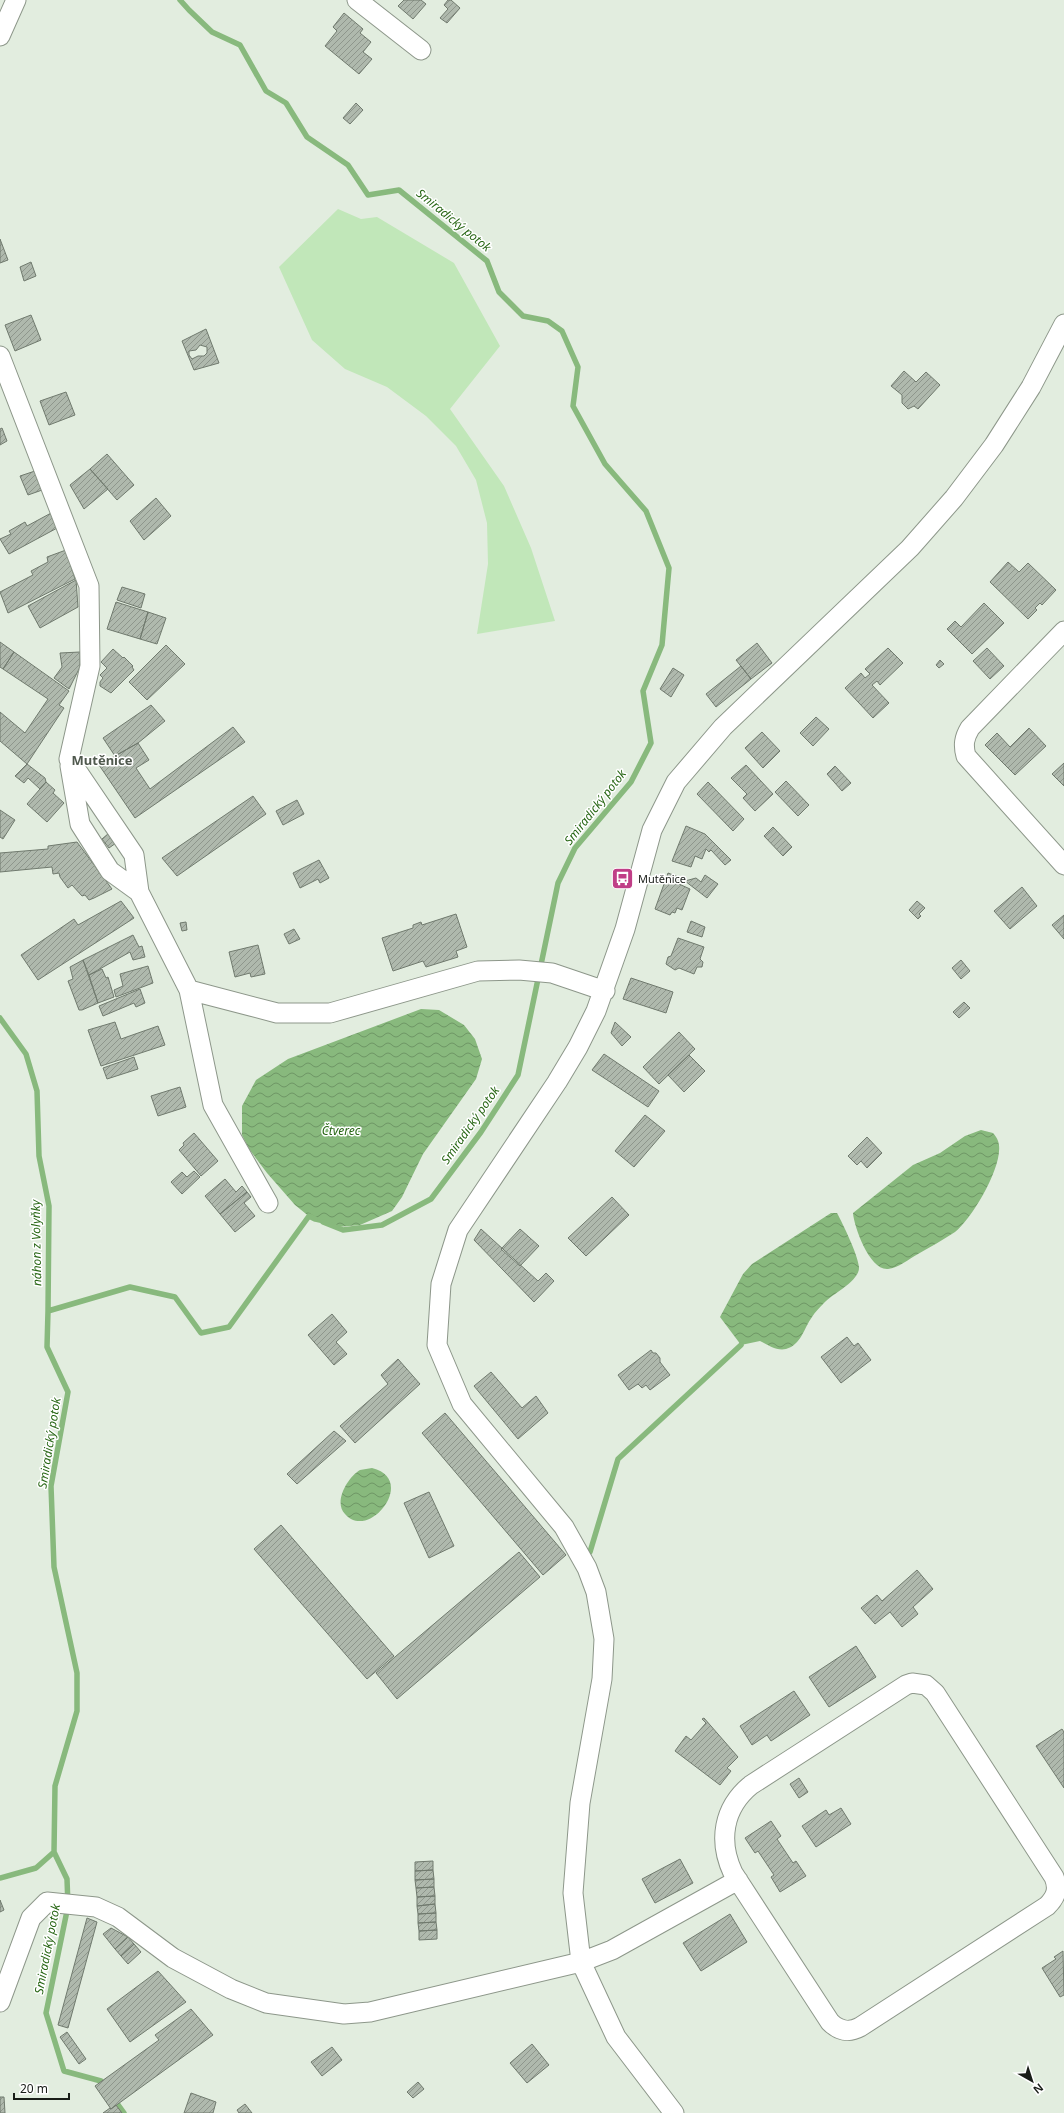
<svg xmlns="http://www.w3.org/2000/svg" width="1064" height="2113" font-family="'Noto Sans',sans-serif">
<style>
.green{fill:#c1e7b9}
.water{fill:url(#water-waves)}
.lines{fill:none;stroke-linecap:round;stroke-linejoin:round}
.stream{stroke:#88b97d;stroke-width:5.5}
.building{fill:url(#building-hatch);stroke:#707a6e;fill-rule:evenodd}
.minor-casing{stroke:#8d978a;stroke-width:21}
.minor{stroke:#fff;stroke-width:19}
.labels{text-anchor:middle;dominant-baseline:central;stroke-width:3;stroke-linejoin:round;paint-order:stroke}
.poi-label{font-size:11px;fill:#191d18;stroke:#fff;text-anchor:start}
.water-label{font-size:12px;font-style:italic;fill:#276614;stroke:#fff}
.quarter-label{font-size:13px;font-weight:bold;fill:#50594e;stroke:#fff}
</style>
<defs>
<pattern id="water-waves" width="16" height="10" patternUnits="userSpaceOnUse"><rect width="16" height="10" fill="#88b97d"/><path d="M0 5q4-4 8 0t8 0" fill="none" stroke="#6e9665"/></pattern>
<pattern id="building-hatch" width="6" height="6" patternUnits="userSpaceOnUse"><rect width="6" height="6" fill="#afb9ad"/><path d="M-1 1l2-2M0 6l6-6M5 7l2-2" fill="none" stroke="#8e968c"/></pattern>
</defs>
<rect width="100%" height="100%" fill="#e2eddf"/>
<!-- green -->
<path class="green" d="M338,209L361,219L377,217L454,263L500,346L450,409L504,486L531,548L555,621L477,634L488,564L487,523L476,480L456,446L426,416L387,387L345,369L312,340L279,267Z"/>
<!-- water -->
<path class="water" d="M421,1009L439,1010L464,1025L475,1039L482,1059L476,1079L423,1154L402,1197L392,1211L360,1225L338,1227L316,1222L295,1205L267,1173L249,1149L242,1135V1106L256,1080L288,1059Z
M981,1130L993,1133C995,1135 997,1138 998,1141C1006,1162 972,1219 955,1232C943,1240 930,1247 918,1254C909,1259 898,1268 888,1269C870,1271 854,1227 853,1213L913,1165L940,1153L965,1136Z
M831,1213H837C843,1224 858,1255 859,1267C860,1281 832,1294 824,1303C820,1307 815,1312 812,1317C804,1328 801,1345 786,1349C776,1351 768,1345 760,1341L741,1345L720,1317L743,1274L752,1264Z
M372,1468C418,1479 369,1542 345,1514C333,1502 348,1477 360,1470C364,1469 368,1469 372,1468Z"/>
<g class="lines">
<!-- stream -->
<path class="stream" d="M180,0L189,10L212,32L240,45L266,91L286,103L307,137L348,165L368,195L399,190L487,261L499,292L523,316L548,321L562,331L578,367L573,406L605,464L646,511L669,568L662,645L643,691L651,743L631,782L575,848L558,883L518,1075L481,1132L431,1199L382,1225L343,1230L323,1222
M0,1018L26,1054L37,1091L39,1156L49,1206L48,1311
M590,1552L618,1459L741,1345
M0,1878L36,1868L54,1852
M106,2087L101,2081L64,2071L46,2013L68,1906L67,1879L54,1852L55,1786L77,1711V1673L54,1567L51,1486L68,1392L47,1347L48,1311L130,1287L175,1297L201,1333L229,1327L309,1216L315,1219
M114,2099L124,2113"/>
</g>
<!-- building -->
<path class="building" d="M404,0H421L426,4L413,19L398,6Z
M448,0H451L460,8L447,23L440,18L448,9L444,5Z
M344,13L363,29L360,33L371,42L363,52L372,59L359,74L325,46L337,31L333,27Z
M356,103L363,110L350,124L343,118Z
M0,239L8,260L0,263Z
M31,262L36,276L24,281L20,267Z
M31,315L41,340L15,351L5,325Z
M206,329L219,363L194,370L182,341ZM200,345L207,347V353L204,356H198L192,359L189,355V351L196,350Z
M904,371L916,382L926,372L940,385L918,409L914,406L908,409L902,403V395L891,386Z
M66,392L75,415L49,425L40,401Z
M2,428L7,441L0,445V429Z
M107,454L134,485L117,500L90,469Z
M90,469L108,489L84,509L70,485Z
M38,470L45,489L28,495L20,476Z
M156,498L171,516L144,540L130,521Z
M53,512L59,527L9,554L0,539L11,534L9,531L25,522L27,526Z
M66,550L75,579L8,613L0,592L33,575L31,571L48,562L47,557Z
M1008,562L1019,572L1028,563L1056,590L1042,605L1040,603L1035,608L1037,610L1028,619L990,582Z
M76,580L78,607L40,628L28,606Z
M122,587L145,594L141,608L117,600Z
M116,602L148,612L140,639L107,629Z
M984,603L1004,623L972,654L947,629L955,621L961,627Z
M148,612L166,618L157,644L140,639Z
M0,642L14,652L3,669L0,667Z
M757,643L772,663L751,679L736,660Z
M166,645L185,664L147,700L129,682Z
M888,648L903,663L880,685L877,681L872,685L889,703L873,718L845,688L861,673L865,678L870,674L865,669Z
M987,648L1004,666L990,679L973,661Z
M113,649L123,658L124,657L133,666L132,667L134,670L111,693L100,686V682L103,678L100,675L107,668L101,662Z
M14,652L69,691L59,705L64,708L27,764L0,741V712L25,733L48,699L3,669Z
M80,652V667L69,689L54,678L62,667L60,653Z
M940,660L944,664L939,668L936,665Z
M741,666L751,679L716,707L706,694Z
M673,668L684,675L671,697L660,689Z
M151,705L165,721L138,743L115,756L103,738Z
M816,717L829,729L813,746L800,733Z
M233,727L245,742L135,818L99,765L138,743L149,760L136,768L150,789Z
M1029,728L1046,746L1015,775L985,745L997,733L1010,747Z
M762,732L780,751L763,768L745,748Z
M1064,763V786L1052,774Z
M27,764L45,778L46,782L40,789L28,778L24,783L15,776Z
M746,765L773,794L755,811L743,798L747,794L731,778Z
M835,766L851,783L842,791L827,774Z
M786,781L809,805L798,816L775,792Z
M46,782L55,790L53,793L64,803L47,822L27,804Z
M708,782L744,819L733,831L697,794Z
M253,796L266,814L177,876L162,858Z
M297,800L304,814L283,825L276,811Z
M0,810L15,820L3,839L0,837Z
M686,826L705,834L731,860L725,865L711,850L709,852L706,849L702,859L695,856L691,867L672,861Z
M773,827L792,847L783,856L764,836Z
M109,833L116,843L109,848L102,839Z
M77,842L112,889L94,898L89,900L85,895L82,896L72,885L68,888L60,877L59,873L53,874L52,867L0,872V853L48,849V846Z
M319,860L329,878L320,883L318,879L300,888L293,873Z
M668,873L681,878L679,884L690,889L682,910L677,908L675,913L672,912L670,915L655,909Z
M705,875L718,884L707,898L685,881L696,878L701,882Z
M1022,887L1037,906L1010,929L994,911Z
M121,901L134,918L38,980L21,955L74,919L78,925Z
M917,901L925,908L919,914L921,916L918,919L909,910Z
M456,914L467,947L456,951L458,957L426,967L423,961L393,971L382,938L413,928V925L421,922L422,925Z
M1064,915V939L1052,925Z
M691,921L705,927L702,937L687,932Z
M186,922L187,930L182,931L180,923Z
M294,929L300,939L289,944L284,934Z
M133,935L139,947L142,946L145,957L133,960L130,952L89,975L83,960Z
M678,938L704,947L700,959L703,962L702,967H697L694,974L679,968L675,970L666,964L668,957L671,956Z
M258,945L265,974L251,977L250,973L235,977L229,952Z
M83,960L98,1003L82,1010H79L68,981L73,979L70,967Z
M961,960L970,971L961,979L952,968Z
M148,966L153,983L116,997L114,990L123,986L120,974Z
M102,969L106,978L108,977L114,997L98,1003L89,975Z
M631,978L673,992L666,1013L623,999Z
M140,989L145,1003L136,1007L134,1003L103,1016L99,1006Z
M964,1002L970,1008L959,1018L953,1012Z
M115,1022L121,1039L158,1026L165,1045L101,1066L88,1030Z
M615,1022L631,1037L622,1046L611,1033Z
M679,1032L695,1049L659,1084L643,1067Z
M604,1054L659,1091L648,1107L592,1070Z
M689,1055L705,1071L684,1092L668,1075Z
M134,1057L138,1069L107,1079L103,1068Z
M180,1087L186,1107L158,1116L151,1096Z
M645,1115L665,1131L634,1167L615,1151Z
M194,1133L218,1161L201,1176L179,1150L184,1145L183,1143Z
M867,1137L882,1153L867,1168L861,1161L857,1165L848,1156Z
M194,1171L200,1177L182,1194L171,1182L182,1172L187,1177Z
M225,1179L236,1192L242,1186L247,1192L220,1214L205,1196Z
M247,1192L251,1197L244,1203L255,1216L235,1232L220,1214Z
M612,1197L629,1215L586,1256L568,1238Z
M481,1229L538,1281L546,1273L554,1281L534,1302L474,1240Z
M520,1229L539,1246L520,1266L501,1249Z
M332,1314L347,1332L336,1342L347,1354L334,1365L308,1335Z
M847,1337L854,1346L858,1343L871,1360L841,1383L821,1357Z
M651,1350L653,1353H656L660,1358V1362L670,1375L650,1390L646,1385L642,1388L638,1384L629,1390L618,1375Z
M398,1359L420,1384L355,1443L340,1426L388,1384L381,1375Z
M491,1372L522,1408L536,1396L548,1413L518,1439L474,1386Z
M445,1413L566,1555L543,1575L422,1433Z
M334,1431L346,1441L297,1484L287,1474Z
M429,1492L454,1546L429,1558L404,1503Z
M281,1525L394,1656L367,1679L254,1549Z
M519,1552L540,1577L397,1699L376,1673Z
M917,1570L933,1589L913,1607L918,1614L902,1627L890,1612L875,1624L861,1608L877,1595L882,1601Z
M856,1646L876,1677L829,1707L809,1677Z
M794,1691L810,1715L771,1741L767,1735L752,1745L740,1726Z
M704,1718L738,1757L727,1768L731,1771L720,1785L675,1751L686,1736L691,1740L706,1723L702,1719Z
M1062,1729L1064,1732V1788L1036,1746Z
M799,1778L808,1792L799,1798L790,1784Z
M841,1808L851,1824L816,1847L802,1826L826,1810L829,1815Z
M771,1821L781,1836L777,1839L793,1863L796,1861L806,1876L780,1892L771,1877L774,1875L758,1851L755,1853L745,1838Z
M680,1859L693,1883L655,1903L642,1879Z
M433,1861V1870L415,1871V1862Z
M433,1870L434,1879L415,1880V1871Z
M434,1879V1887L416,1888L415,1880Z
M434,1887L435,1896L417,1897L416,1888Z
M435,1896V1904L417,1906V1897Z
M0,1900L4,1910L0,1912Z
M435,1904L436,1913L418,1914L417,1906Z
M436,1913V1922L418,1923V1914Z
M730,1914L747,1942L701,1971L683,1943Z
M87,1918L97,1922L68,2028L58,2025Z
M436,1922L437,1930L419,1931L418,1923Z
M111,1928L128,1937L115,1949L103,1934Z
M437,1930V1939L419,1940V1931Z
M128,1937L134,1944L121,1956L115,1949Z
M134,1944L141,1952L128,1964L121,1956Z
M1063,1951L1064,1995L1060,1997L1042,1968L1056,1959L1054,1957Z
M158,1971L186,2002L130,2042L107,2009Z
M191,2009L213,2035L111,2109L95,2086L159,2040L155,2035Z
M67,2032L86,2059L79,2064L60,2037Z
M532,2044L549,2065L527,2083L510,2063Z
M332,2047L342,2060L322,2076L311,2062Z
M418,2082L424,2089L413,2098L407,2092Z
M191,2093L216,2102L213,2113H184Z
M0,2097H4L5,2113H0Z
M245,2104L252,2113H239L237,2110Z
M116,2105L122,2113H103L110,2108L111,2109Z"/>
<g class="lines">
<defs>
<path id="minor" d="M357,0L421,50
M0,36L16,0
M0,356L89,586L90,666L69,759L134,855L139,892L189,990L277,1013H330L478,971L519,970L552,973L605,991
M1064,631L970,728C964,738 963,745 966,756L1064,865
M70,766L80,824L110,871L139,892
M189,990L213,1105L268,1203
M912,1683L926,1685L935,1693L1054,1877C1059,1889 1056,1897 1047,1906L860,2027C849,2033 839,2031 830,2022L733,1873C718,1841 723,1808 751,1785L906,1685Z
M0,2002L31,1918L47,1902L96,1907L118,1917L173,1958L231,1989L266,2003L344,2014L370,2012L581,1962L612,1950L738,1880
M674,2113L616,2037L581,1962L573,1893L580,1803L602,1679L604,1639L596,1592L587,1568L564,1527L462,1404L437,1345L441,1284L458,1230L557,1082L578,1047L596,1011L625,929L652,830L676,782L723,727L910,548L954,498L994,445L1031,387L1064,324"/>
</defs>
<!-- minor casing -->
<use href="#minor" class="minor-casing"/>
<!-- minor -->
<use href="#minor" class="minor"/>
</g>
<!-- icons -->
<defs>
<symbol id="bus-square" viewBox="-11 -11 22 22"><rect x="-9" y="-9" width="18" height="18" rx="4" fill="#c03e87" stroke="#fff"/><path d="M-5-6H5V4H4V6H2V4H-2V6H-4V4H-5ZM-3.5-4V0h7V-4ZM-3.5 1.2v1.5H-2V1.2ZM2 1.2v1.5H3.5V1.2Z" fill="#fff"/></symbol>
</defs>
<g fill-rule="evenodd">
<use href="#bus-square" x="610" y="866" width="25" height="25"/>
</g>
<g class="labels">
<!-- poi labels -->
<g class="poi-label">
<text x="638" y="878">Mutěnice</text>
</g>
<!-- water labels -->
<g class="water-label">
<text transform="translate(454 220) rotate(39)">Smiradický potok</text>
<text transform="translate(595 807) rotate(-52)">Smiradický potok</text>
<text transform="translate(470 1125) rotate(-55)">Smiradický potok</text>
<text x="341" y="1130">Čtverec</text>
<text transform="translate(36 1243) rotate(-91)">náhon z Volyňky</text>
<text transform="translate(49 1443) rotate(-81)">Smiradický potok</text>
<text transform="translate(47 1949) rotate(-79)">Smiradický potok</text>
</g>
<!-- quarter labels -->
<g class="quarter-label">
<text x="102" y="760">Mutěnice</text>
</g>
</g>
<!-- north arrow -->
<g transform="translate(1032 2081) rotate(141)" stroke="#ffffff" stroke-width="3" paint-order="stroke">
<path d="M0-3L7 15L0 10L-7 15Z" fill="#191d18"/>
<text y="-6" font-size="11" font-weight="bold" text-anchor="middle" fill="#191d18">N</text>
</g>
<!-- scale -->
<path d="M14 2093v6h55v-6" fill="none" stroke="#191d18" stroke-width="2"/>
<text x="20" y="2093" font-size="12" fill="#191d18" stroke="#ffffff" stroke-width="3" paint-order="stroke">20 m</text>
</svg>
